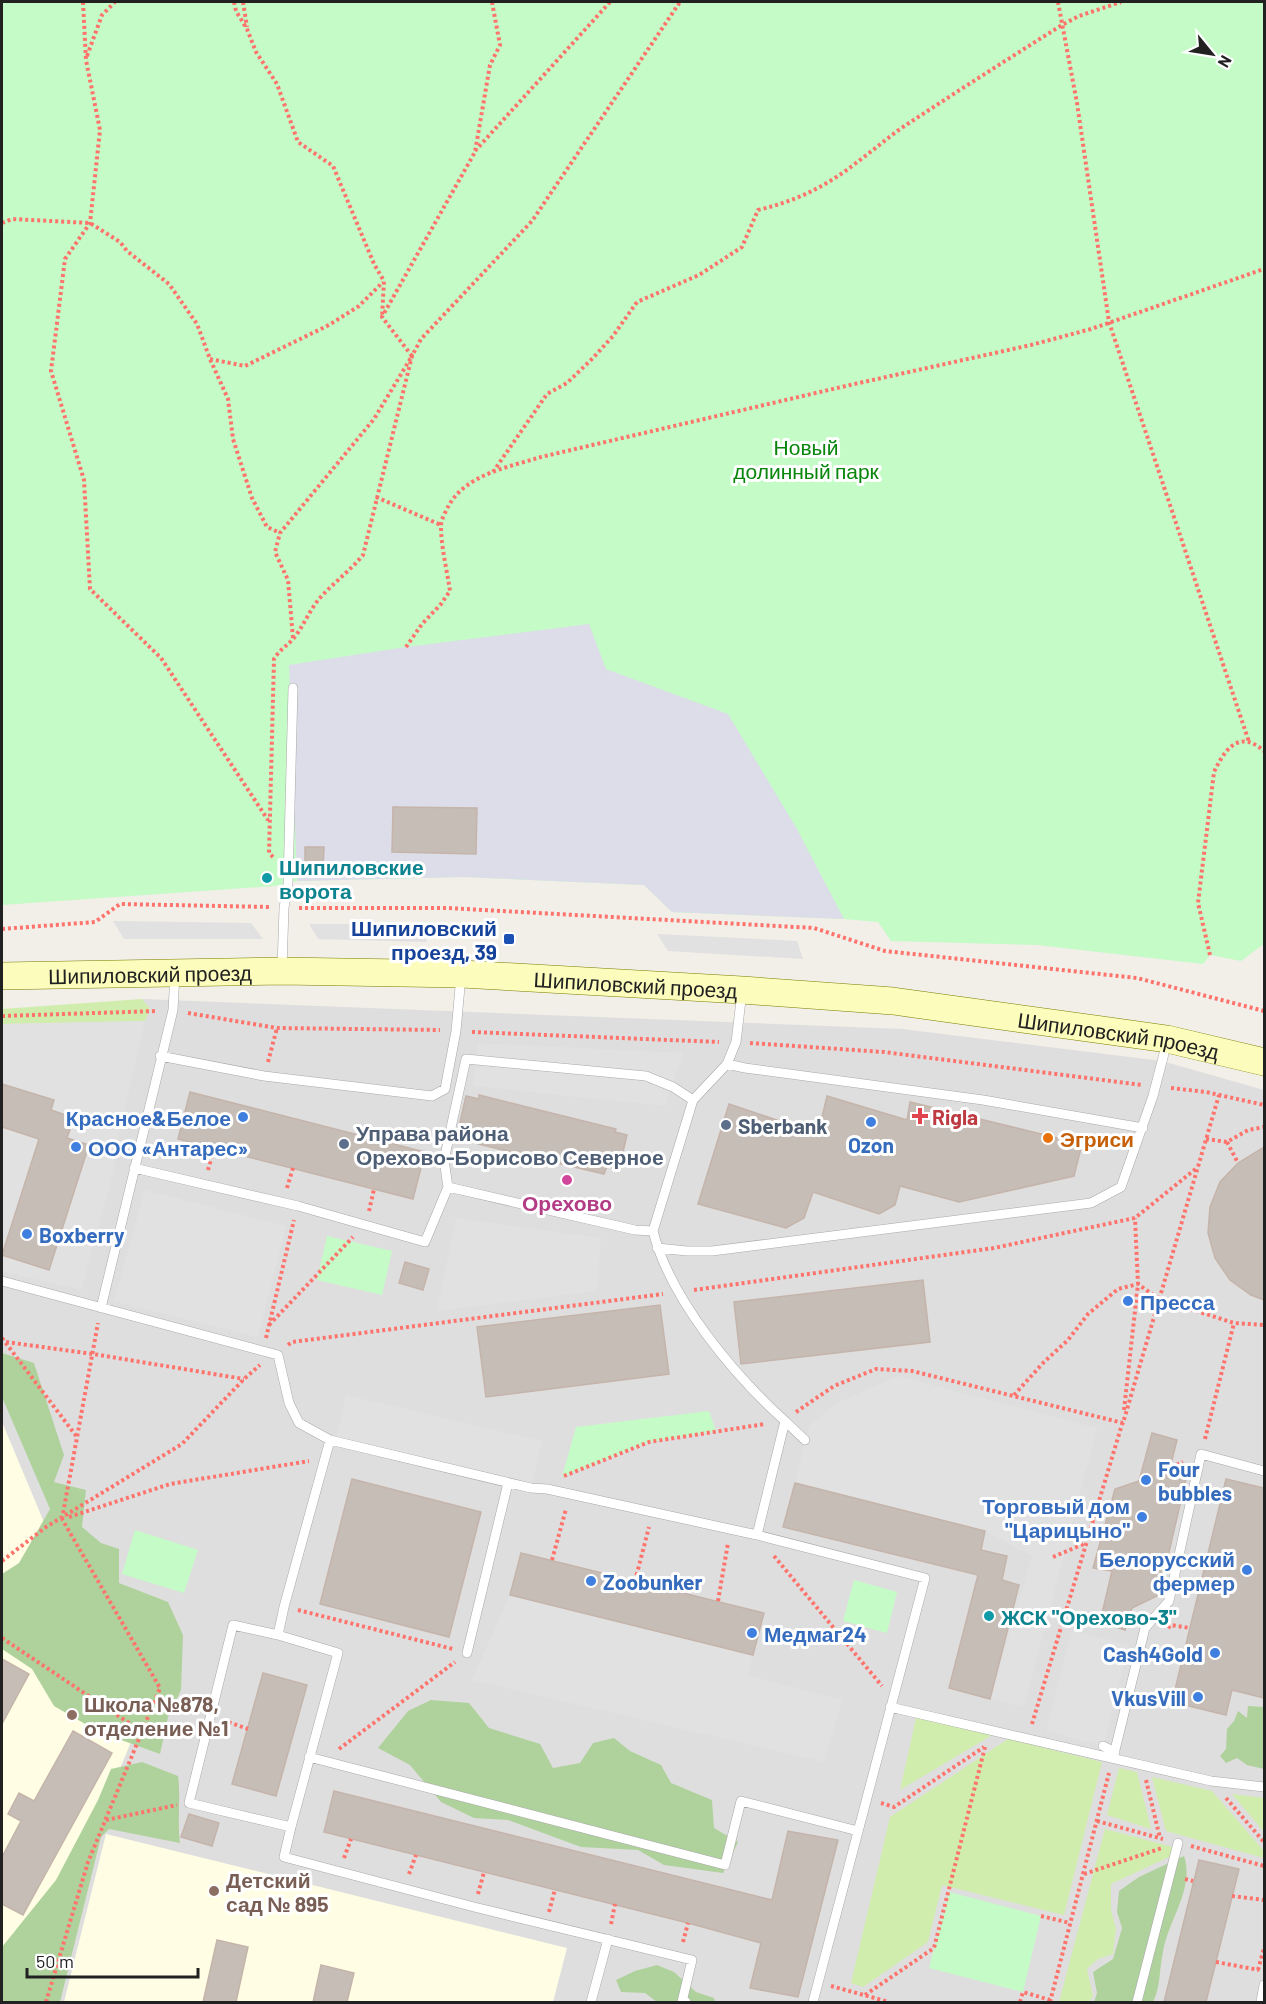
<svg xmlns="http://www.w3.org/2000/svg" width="1266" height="2004" font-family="Barlow,sans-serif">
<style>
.residential{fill:#dfdede}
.education{fill:#fffee4}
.grass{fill:#d0edad}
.forest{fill:#afd29c}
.park{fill:#c5fbc7}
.parking{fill:#e1e1e1}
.plaza{fill:#dcdde8}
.building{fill:#c7bdb7;stroke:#c4b4aa;stroke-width:1.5}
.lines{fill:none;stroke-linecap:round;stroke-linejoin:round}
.service-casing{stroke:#a8a8a8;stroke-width:10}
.secondary-casing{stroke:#787f01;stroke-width:28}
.path{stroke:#fe746d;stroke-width:4;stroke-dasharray:3 3;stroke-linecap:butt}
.service{stroke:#fff;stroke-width:9}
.secondary{stroke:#fcfcbc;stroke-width:27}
.culture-dot{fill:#0f9aa8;stroke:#fff;stroke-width:2}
.transit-dot{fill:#1a4fb4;stroke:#fff;stroke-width:2}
.health-dot{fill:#e0444e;stroke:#fff;stroke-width:2}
.shop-dot{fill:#3f7fe0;stroke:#fff;stroke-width:2}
.service-dot{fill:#5c6f8a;stroke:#fff;stroke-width:2}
.food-dot{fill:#e8710a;stroke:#fff;stroke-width:2}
.hotel-dot{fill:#d1479c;stroke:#fff;stroke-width:2}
.education-dot{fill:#8d6e63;stroke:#fff;stroke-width:2}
.labels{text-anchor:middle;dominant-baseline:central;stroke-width:6;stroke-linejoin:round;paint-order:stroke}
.park-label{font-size:21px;fill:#08860c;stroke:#fff}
.culture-label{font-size:21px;font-weight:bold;fill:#0d838f;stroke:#fff;text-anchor:start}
.transit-label{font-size:21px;font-weight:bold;fill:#164399;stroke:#fff;text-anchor:end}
.street-label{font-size:21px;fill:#212121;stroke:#fff}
.health-label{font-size:21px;font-weight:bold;fill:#be3a42;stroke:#fff;text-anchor:start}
.shop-label{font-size:21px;font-weight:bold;fill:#366cbe;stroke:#fff;text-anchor:start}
.service-label{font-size:21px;font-weight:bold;fill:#4e5e75;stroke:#fff;text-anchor:start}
.food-label{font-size:21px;font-weight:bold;fill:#c56008;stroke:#fff;text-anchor:start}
.hotel-label{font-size:21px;font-weight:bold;fill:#b23c85;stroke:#fff}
.education-label{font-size:21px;font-weight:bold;fill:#785e54;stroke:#fff;text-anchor:start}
</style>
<rect width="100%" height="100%" fill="#f2eee8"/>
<!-- residential -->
<path class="residential" d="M142,999L902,1029L1162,1061L1264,1090V2002H2V1024L150,1009Z"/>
<!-- education -->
<path class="education" d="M2,1422L46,1527L148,1701L24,2000L2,1993Z
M106,1834L567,1948L553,2002H64Z"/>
<!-- grass -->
<path class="grass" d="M142,999L150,1009L145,1021L2,1024V1009Z
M916,1718L994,1734L900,1790Z
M1008,1739L1102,1762L1064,1915L942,1885L928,1942L863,1987L851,1983L890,1817Z
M1119,1768L1137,1772L1151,1829L1107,1815Z
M1152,1777L1212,1791L1264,1851V1858L1166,1831Z
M1232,1794L1264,1798V1832Z
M1105,1829L1173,1847L1171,1856L1111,1884V1910L1116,1929L1113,1954L1098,1959L1087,1969L1093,1996L1089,2002H1059Z"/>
<!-- forest -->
<path class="forest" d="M2,1353L34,1363L64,1455L54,1482L86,1490L82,1527L101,1543L119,1549V1583L168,1602L183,1635L181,1690L168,1717L160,1754L99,1732L54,1706L32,1669L2,1649V1574L19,1563L50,1509L2,1397Z
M431,1700L469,1703L489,1728L540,1744L553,1768L580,1763L593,1743L614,1738L630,1751L661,1765L671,1783L712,1800L714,1828L738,1842L723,1873L664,1865L638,1850L581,1847L508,1820L474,1818L441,1802L410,1765L378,1748L408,1711Z
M1248,1706L1264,1707V1755L1263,1756L1264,1769L1247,1765L1237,1758L1226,1763L1220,1756L1226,1749L1227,1729L1234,1721L1238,1711L1247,1718Z
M142,1762L178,1776C181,1798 177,1821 180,1843L109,1829L101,1837L60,2002H2V1947L56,1880L98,1800L111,1769Z
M1184,1856C1195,1888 1168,1921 1163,1952C1159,1969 1161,1986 1153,2002H1094L1097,1993L1093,1972L1113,1959L1122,1928L1117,1912L1119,1891L1139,1877Z
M657,1965L674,1972L696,1992L714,1998L715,2002H657L645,1993L621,1992L616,1980L635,1971Z"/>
<!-- park -->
<path class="park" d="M2,2H1264V944L1241,961L1210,955L1203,964L1037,945L891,941L878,922L844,919L672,912L644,885L464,877L297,881L275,886L2,905Z
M327,1236L392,1251L382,1295L317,1280Z
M709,1411L716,1431L649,1442L562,1477L576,1427Z
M135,1530L198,1550L184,1593L122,1574Z
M854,1580L897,1592L887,1633L843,1621Z
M949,1892L1041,1916L1023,1992L929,1968Z"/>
<!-- parking -->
<path class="parking" d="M113,921L251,923L263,939H124Z
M309,924H420L427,942L318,939Z
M657,934L797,941L803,959L668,951Z
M145,1021L119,1133L112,1177L81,1290L2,1271V1127L39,1139L2,1255L49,1270L89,1145L67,1138L74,1118L51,1110L53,1100L2,1084V1024Z
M478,1043L683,1053L665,1106L473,1086Z
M145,1190L286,1226L258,1337L114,1301Z
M456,1218L601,1238L597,1291L437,1311Z
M898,1376L1097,1428L1024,1707L990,1699L1032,1556L985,1531L795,1483L809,1426L837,1403Z
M346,1395L542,1441L531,1488L336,1442Z
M510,1595L753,1655L747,1675L842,1700L824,1762L472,1680Z
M1072,1630L1129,1645L1103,1746L1046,1731Z"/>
<!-- plaza -->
<path class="plaza" d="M589,624L606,669L728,714L797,829L844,919L672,912L644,885L464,877L297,881L289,665L406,647Z"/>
<!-- building -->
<path class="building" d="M393,807L477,808L476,854L392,852Z
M305,847H324L323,867H305Z
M2,1084L54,1100L51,1110L74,1118L67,1138L89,1145L49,1270L2,1255L39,1139L2,1127Z
M190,1092L425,1152L413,1199L178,1139Z
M479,1095L616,1129L615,1132L627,1135L619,1169L607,1166L604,1174L478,1144L480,1136L458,1131L466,1096L479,1099Z
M827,1096L907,1120L910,1102L1082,1144L1074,1176L959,1202L900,1186L895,1205L879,1214L813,1192L804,1218L786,1228L698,1204L729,1104L818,1134Z
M1264,1147V1300L1251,1295L1230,1280L1215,1258L1208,1233L1210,1207L1220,1182L1238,1163Z
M405,1262L429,1269L423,1290L399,1283Z
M923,1280L930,1342L741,1364L734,1302Z
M660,1305L669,1374L486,1397L477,1327Z
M1152,1433L1177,1440L1168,1476L1189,1466L1159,1595L1132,1608L1125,1630L1100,1622L1112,1571L1093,1568L1115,1489L1139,1481Z
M352,1479L481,1512L449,1637L320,1604Z
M1226,1479L1264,1488V1698L1232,1690L1226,1715L1172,1702Z
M795,1483L985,1531L981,1550L1007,1556L1002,1580L1019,1585L990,1699L949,1688L978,1575L783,1527Z
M521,1553L764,1613L753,1655L510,1595Z
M2,1659L29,1674L2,1724Z
M263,1673L307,1685L276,1796L232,1784Z
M73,1731L112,1753L23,1915L2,1904V1857L21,1821L8,1814L19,1793L34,1801Z
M334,1791L772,1900L788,1831L838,1840L798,1997L750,1988L761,1943L688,1923L324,1832Z
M189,1814L219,1823L212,1846L181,1837Z
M1199,1860L1239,1869L1206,2002H1164Z
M217,1940L248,1947L236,2002H203Z
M321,1965L354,1973L347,2002H313Z"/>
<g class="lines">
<defs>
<path id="service" d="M282,968L284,908L288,884L293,688
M742,992L736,1042L727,1064L693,1100L653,1231C670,1299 734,1375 785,1421L757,1535
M160,1056L264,1076L432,1096L445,1089L456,1031L461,976
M727,1064L745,1068L983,1100L1143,1128
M134,1168L298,1206L425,1242L448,1187
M653,1231L635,1230L448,1187L444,1160L466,1059L646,1076L673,1087L693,1100
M657,1248L687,1251H712L1091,1203L1121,1187L1153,1096L1167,1042
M2,1281L278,1355L289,1403L299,1423L330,1440L531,1488L547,1489L757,1535L925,1578L813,2002
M101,1308L173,1010L175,974
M785,1421L805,1440
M233,1625L278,1635L338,1653L291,1827L189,1803Z
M278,1635L284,1607L330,1440
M467,1653L508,1483
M890,1707L1211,1781L1264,1787
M1103,1746L1115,1752
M309,1757L725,1865L741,1801L858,1831
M1113,1758L1145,1628L1169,1601L1201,1454L1264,1471
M291,1827L284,1857L474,1907L692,1960L682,2002H686
M591,2002L608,1939
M1137,2002L1178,1843
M1261,2002L1264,1985"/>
<g id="secondary">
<path id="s1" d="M2,976L282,971L462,974L742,990L893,1001L1167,1039L1264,1062"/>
</g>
</defs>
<!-- service casing -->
<use href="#service" class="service-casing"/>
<!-- secondary casing -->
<use href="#secondary" class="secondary-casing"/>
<!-- path -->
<path class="path" d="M83,2L86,60L100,130L90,223L65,259L51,371L84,480L90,589L161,658L268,820
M234,2L236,11L247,29L256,52L277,84L298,142L333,166L374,264L384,281L382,317
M243,2L247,27
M1058,2L1077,103L1109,322L1249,742
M87,56L102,15L115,2
M475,151L610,2
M2,223L12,219L90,223L120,242L127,251L169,284L197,324L210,359L228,399L233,439L252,498L267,527L280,533
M210,359L245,366L329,325L359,306L383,282
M493,472L547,394L567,383L593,358L613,336L637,302L699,275L742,247L758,210C796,201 825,187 856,163C871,152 885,140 900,129C953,94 1008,59 1062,25L1079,16L1121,2
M376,497L441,525
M293,638L288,580L275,552L280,533L374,419L412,356L382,317L475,152L490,65L500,45L492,2
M406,647L422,624L441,604L450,591C447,570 441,547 441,526C441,519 446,511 449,505C467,474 509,467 541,457L850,385L1031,345L1091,329L1264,269
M273,857L269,853L274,659C281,648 286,647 293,639C302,629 309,611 319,599C333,583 350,571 363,555L412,356L421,339L532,221L680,2
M299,908H447L814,928L885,951L1137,978L1264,1011
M2,929L95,922L120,904L270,907
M1210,955L1198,903L1214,772C1225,749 1239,729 1264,751
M188,1013L277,1028L440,1030
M2,1016L157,1011
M472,1032L719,1042
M750,1043L884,1052L1142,1085
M268,1062L277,1028
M1171,1088L1206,1092L1264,1105
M1206,1139L1227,1142L1248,1130L1264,1127
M1227,1142L1238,1163
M208,1170L214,1148
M287,1188L293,1168
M369,1211L374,1189
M694,1290L994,1248L1135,1218L1198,1167
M269,1325L353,1237
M2,1338L77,1437
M266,1338L294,1220
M6,1342L93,1354L244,1379
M288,1345L292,1342L663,1294
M1014,1395L1044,1362L1068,1340L1088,1314L1118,1289L1138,1284L1159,1299L1234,1323L1264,1325
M1124,1410L1138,1284L1135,1218
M796,1412L834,1386L876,1369L912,1371L1123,1423L1219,1095
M1205,1439L1234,1323
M1171,1467L1183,1462
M564,1476L649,1442L765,1424
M69,1517L170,1484L309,1461
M62,1519L98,1323
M774,1556L882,1686
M1053,1557L1086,1543
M552,1560L566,1509
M2,1561L46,1527L182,1444L244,1379L260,1365
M635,1581L649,1527
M718,1601L728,1543
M298,1610L453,1649
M1168,1628L1171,1625L1190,1628
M2,1638L141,1731
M223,1720L248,1729
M1032,1724L1123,1421
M339,1749L455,1662
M1146,1780L1160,1838
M1226,1798L1264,1842
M881,1803L894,1807L984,1747
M106,1820L177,1805
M1097,1821L1163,1839
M1191,1846L1264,1866
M344,1858L351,1839
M409,1874L416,1855
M1084,1874L1162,1848
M1185,1879L1193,1881
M478,1894L484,1872
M1232,1896L1264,1900
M549,1912L555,1889
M1041,1916L1070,1923
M611,1924L615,1904
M683,1942L688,1923
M1216,1962L1259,1970
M1258,1970L1264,1948
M831,1986L889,2002
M865,1995L934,1948L985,1747
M46,2002L88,1862L160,1688L62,1519
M1020,2002L1023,1992L1050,2000
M1050,2002L1109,1773"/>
<!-- service -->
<use href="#service" class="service"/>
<!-- secondary -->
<use href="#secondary" class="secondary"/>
</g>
<!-- markers -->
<g class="culture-dot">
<circle cx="267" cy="878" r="6"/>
<circle cx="989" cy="1616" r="6"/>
</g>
<rect class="transit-dot" x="503" y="933" width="12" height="12" rx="3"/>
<path class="health-dot" d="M917 1107h6v6h6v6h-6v6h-6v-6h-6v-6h6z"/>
<g class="shop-dot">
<circle cx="243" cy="1117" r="6"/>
<circle cx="871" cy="1122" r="6"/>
<circle cx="76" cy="1147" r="6"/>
<circle cx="27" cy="1234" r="6"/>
<circle cx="1128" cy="1301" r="6"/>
<circle cx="1146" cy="1480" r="6"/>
<circle cx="1142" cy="1517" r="6"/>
<circle cx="1247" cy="1570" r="6"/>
<circle cx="591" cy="1581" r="6"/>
<circle cx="752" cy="1633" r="6"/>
<circle cx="1215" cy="1653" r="6"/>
<circle cx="1198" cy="1697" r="6"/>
</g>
<g class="service-dot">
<circle cx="726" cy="1125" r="6"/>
<circle cx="344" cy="1144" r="6"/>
</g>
<circle class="food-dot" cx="1048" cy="1138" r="6"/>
<circle class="hotel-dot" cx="567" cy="1180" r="6"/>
<g class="education-dot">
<circle cx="72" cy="1715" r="6"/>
<circle cx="214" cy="1891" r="6"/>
</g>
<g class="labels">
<!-- park labels -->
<g class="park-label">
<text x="806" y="446">Новый<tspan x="806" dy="24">долинный парк</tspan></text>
</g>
<!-- culture labels -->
<g class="culture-label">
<text x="279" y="866">Шипиловские<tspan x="279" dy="24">ворота</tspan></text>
<text x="1001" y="1616">ЖСК "Орехово-3"</text>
</g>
<!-- transit labels -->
<g class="transit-label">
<text x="497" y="927">Шипиловский<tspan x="497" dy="24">проезд, 39</tspan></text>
</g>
<!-- street labels -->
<g class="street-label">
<text stroke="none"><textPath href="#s1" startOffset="148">Шипиловский проезд</textPath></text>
<text stroke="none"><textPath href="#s1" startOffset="634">Шипиловский проезд</textPath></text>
<text stroke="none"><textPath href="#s1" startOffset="1120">Шипиловский проезд</textPath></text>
</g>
<!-- health labels -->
<g class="health-label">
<text x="932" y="1116">Rigla</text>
</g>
<!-- shop labels -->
<g class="shop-label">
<text x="231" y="1117" text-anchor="end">Красное&amp;Белое</text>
<text x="871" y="1144" text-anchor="middle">Ozon</text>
<text x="88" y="1147">ООО «Антарес»</text>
<text x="39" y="1234">Boxberry</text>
<text x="1140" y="1301">Пресса</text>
<text x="1158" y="1468">Four<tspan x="1158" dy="24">bubbles</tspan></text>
<text x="1130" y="1505" text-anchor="end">Торговый дом<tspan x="1130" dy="24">"Царицыно"</tspan></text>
<text x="1235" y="1558" text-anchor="end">Белорусский<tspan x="1235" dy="24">фермер</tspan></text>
<text x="603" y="1581">Zoobunker</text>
<text x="764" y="1633">Медмаг24</text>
<text x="1203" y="1653" text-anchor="end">Cash4Gold</text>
<text x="1186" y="1697" text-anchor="end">VkusVill</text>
</g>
<!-- service labels -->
<g class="service-label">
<text x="738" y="1125">Sberbank</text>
<text x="356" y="1132">Управа района<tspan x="356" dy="24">Орехово-Борисово Северное</tspan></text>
</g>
<!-- food labels -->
<g class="food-label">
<text x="1060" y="1138">Эгриси</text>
</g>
<!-- hotel labels -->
<g class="hotel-label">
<text x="567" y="1202">Орехово</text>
</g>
<!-- education labels -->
<g class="education-label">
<text x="84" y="1703">Школа №878,<tspan x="84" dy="24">отделение №1</tspan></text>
<text x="226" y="1879">Детский<tspan x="226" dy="24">сад № 895</tspan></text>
</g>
</g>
<!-- border -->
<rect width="1266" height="2004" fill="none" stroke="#212121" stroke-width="6"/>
<!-- north arrow -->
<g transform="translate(1212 54) rotate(120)" stroke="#ffffff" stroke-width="4.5" paint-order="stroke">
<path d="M0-4.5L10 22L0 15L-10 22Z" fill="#212121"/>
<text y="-9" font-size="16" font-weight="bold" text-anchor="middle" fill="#212121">N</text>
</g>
<!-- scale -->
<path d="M27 1968v9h171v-9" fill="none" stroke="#212121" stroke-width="3"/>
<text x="36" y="1968" font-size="18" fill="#212121" stroke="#ffffff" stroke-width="4.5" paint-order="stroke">50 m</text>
</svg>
